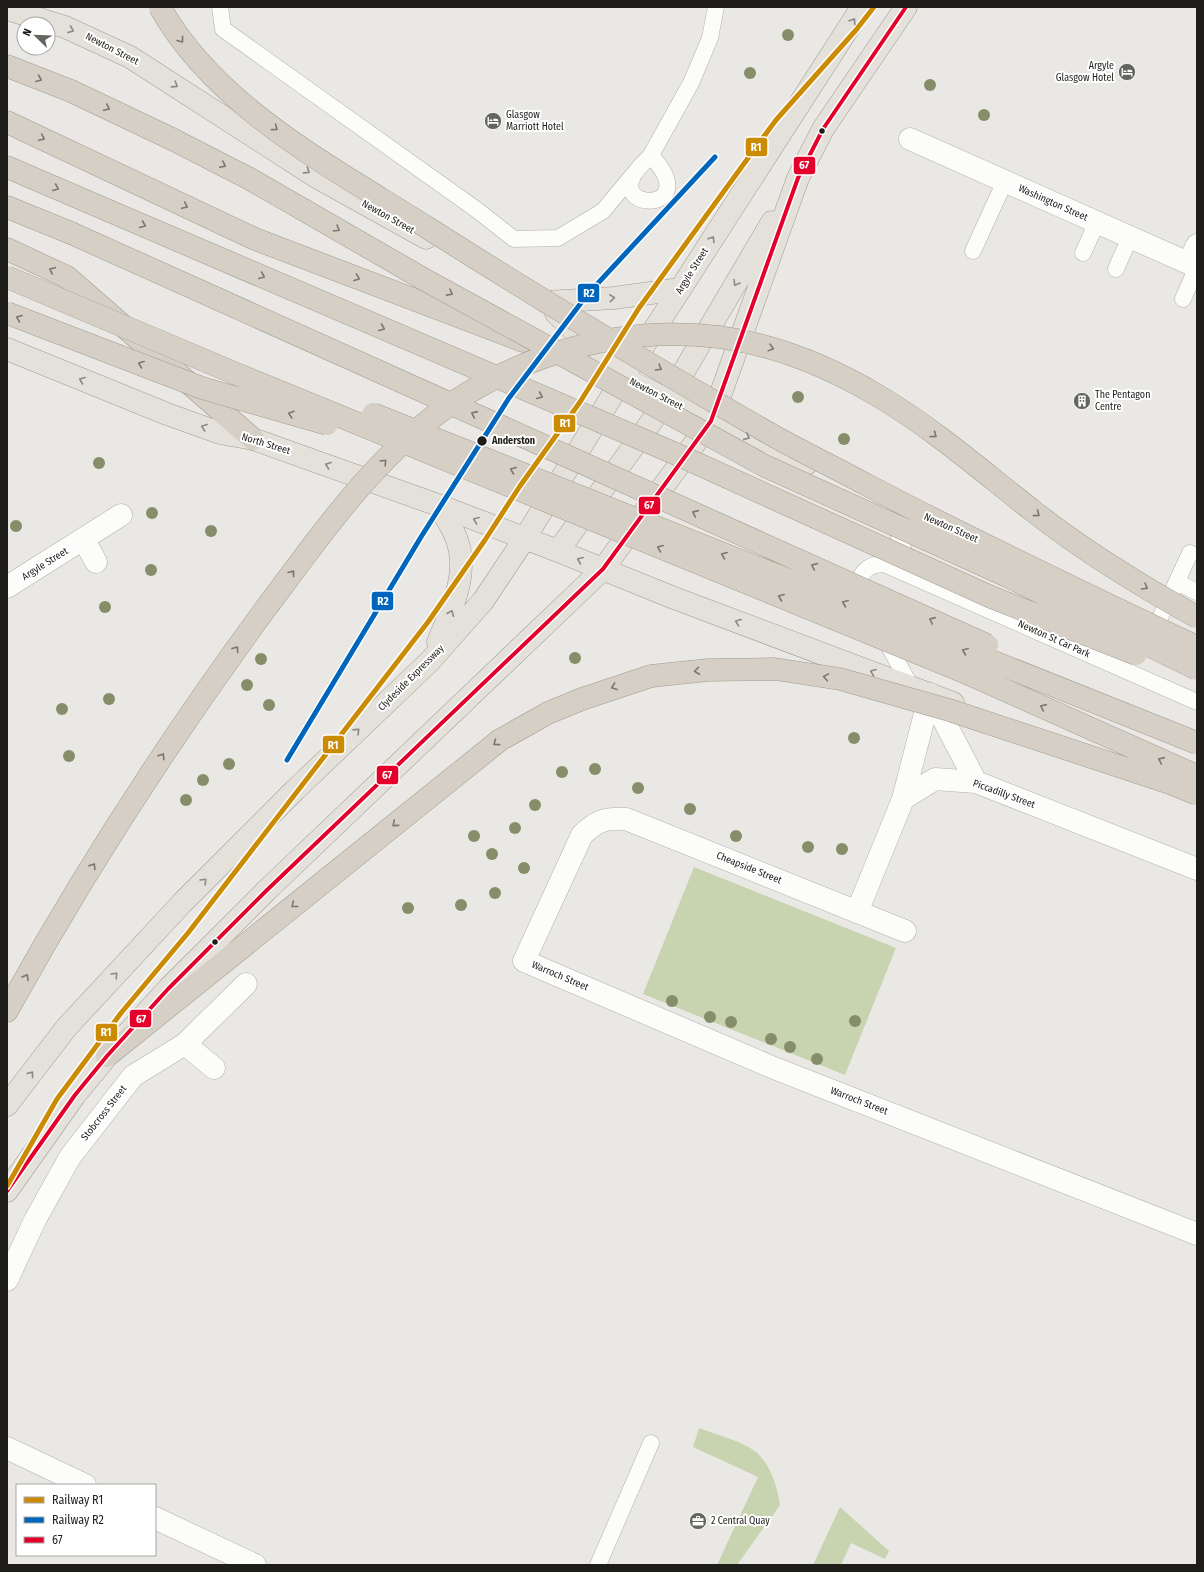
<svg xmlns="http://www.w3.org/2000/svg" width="1204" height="1572" font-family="'Fira Sans Condensed',sans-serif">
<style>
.green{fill:#c8d4af}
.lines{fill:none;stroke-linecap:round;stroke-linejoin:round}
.lane-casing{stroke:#b1afad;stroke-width:17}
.street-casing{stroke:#b1afad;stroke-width:23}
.primary-casing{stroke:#a09b8f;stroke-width:23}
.highway-casing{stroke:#a09b8f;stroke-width:23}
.lane{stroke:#fcfcfb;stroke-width:16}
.street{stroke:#fcfcfb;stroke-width:22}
.primary{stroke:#e4e1db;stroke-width:22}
.highway{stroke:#d5cfc5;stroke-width:22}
.highway-bridge-casing{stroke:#a09b8f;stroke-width:23;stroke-linecap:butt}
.highway-bridge{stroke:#d5cfc5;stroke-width:22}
.bus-1-casing{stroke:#fff;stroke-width:7}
.bus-1{stroke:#e4002b;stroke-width:4}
.rail-1-casing{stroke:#fff;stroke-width:8}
.rail-2-casing{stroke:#fff;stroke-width:8}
.rail-1{stroke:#cc8b05;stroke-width:5}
.rail-2{stroke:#0065bd;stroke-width:5}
.tree{fill:#858e68}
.oneway{stroke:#8b8984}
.oneway2{stroke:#7a7670}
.bus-dot{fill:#1e1d1a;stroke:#fff;stroke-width:1.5}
.labels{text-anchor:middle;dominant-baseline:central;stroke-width:4;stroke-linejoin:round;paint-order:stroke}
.street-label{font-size:10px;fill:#1e1d1a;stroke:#fff}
.poi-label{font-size:10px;fill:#1e1d1a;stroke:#fff;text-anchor:start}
.stop-label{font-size:10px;font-weight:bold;fill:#1e1d1a;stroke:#fff;text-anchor:start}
.line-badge{stroke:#fff;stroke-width:1.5}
.badge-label{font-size:11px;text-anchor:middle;font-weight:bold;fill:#fff}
</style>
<rect width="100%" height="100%" fill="#eae8e5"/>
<!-- green -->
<path class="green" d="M694,867L896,948L845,1075L643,994Z
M699,1428C715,1434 744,1442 756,1452C770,1463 778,1488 780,1505L737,1565H717L758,1477L693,1447Z
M840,1507L889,1551L885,1559L851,1543L841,1565H813Z"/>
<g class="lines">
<defs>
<path id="lane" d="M220,7L223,29L477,210L514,239L558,238L603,211L633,175
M651,155L691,83L710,38L716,7
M651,155C656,162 664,170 666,178C677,211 617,206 633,176C637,168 646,161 651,155Z
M973,251L1005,181
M1083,253L1097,222
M1116,269L1130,237
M1183,299L1197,267
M888,500L908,565
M1177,582L1197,592
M862,597C854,579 864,564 884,564L1197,702
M1159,620L1190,553
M884,637L911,687
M598,1565L651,1443"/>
<path id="street" d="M910,139L1197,267
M1189,263L1197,245
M84,540L96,562
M7,587L121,515
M930,694L976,782
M903,799L930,694
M857,912L903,799L935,779L976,782L1197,869
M905,931L626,819C605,818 596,821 582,835L524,961L774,1068L1197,1234
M185,1044L214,1068
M7,1280L35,1220L70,1157L133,1076L185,1044L246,984
M7,1448L85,1485
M155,1518L255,1565"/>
<path id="primary" d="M7,9L65,27L130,57L318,178L426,238
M546,302L614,298L680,289
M556,313L623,378L711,421L806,464
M7,349L167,414L220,433L253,439L438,505L558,551L674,598L953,703
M438,505C444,515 451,525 455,535C471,570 452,609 438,642
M558,551L667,400L772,222
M7,1105L66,1028L183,902L294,791L430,661L483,601L525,538L623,378L862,7
M7,1191L75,1095L107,1056L168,989L267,890L603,569L711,421L798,178L823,129L906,7"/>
<path id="highway" d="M7,66L71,91
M7,122L255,239L523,341
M7,167L107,210
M7,207L71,233
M7,249L67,277L253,439
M7,1011C85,870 173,734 269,604
M107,1056L500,740L548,713L582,699L651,676"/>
</defs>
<!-- lane casing -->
<use href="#lane" class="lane-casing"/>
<!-- street casing -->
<use href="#street" class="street-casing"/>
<!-- primary casing -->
<use href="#primary" class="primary-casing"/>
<!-- highway casing -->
<use href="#highway" class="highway-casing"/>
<!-- lane -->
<use href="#lane" class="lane"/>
<!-- street -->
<use href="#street" class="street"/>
<!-- primary -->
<use href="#primary" class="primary"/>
<!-- highway -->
<use href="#highway" class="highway"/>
<defs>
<path id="highway-bridge" d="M160,7C215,107 335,169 428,228C541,300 656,369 772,435C802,452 834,467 865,484C974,541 1085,594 1197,647
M71,91L172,139L250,179L427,281L765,466L1007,576L1197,669
M107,210L676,454L991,597L1136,654
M71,233L987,645
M7,277L239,375L962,671L1197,776
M7,313L202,388L327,424
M373,414L1197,743
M269,604C312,547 355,485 409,437C491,363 608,323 719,337C777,345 830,367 880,397C934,429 983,472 1033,511C1084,551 1139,585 1197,617
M651,676L708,670L775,669L840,679L949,710L1170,783L1197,794"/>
</defs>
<!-- highway-bridge casing -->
<use href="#highway-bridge" class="highway-bridge-casing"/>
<!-- highway-bridge -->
<use href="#highway-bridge" class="highway-bridge"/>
<defs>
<path id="bus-1" d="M7,1191L75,1095L107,1056L168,989L267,890L603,569L711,421L798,178L823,129L906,7"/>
</defs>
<!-- bus-1 casing -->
<use href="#bus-1" class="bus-1-casing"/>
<!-- bus-1 -->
<use href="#bus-1" class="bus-1"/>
<defs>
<path id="rail-1" d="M7,1186L57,1099L121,1013L188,933L428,622L485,540L520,486L580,402L639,308L751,154L776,120L856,30L874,7"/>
<path id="rail-2" d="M287,760L421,537L509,398L587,295L715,157"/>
</defs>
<!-- rail-1 casing -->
<use href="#rail-1" class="rail-1-casing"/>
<!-- rail-2 casing -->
<use href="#rail-2" class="rail-2-casing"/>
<!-- rail-1 -->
<use href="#rail-1" class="rail-1"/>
<!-- rail-2 -->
<use href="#rail-2" class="rail-2"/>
</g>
<!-- trees -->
<g class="tree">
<circle cx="788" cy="35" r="6"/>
<circle cx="750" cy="73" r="6"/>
<circle cx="930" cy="85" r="6"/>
<circle cx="984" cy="115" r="6"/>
<circle cx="798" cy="397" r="6"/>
<circle cx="844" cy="439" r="6"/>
<circle cx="99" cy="463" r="6"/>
<circle cx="152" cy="513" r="6"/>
<circle cx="16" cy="526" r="6"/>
<circle cx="211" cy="531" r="6"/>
<circle cx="151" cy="570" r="6"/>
<circle cx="105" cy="607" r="6"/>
<circle cx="575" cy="658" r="6"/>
<circle cx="261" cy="659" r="6"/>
<circle cx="247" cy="685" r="6"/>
<circle cx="109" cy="699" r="6"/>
<circle cx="269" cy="705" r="6"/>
<circle cx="62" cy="709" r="6"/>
<circle cx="854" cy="738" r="6"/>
<circle cx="69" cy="756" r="6"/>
<circle cx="229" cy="764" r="6"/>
<circle cx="595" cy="769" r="6"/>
<circle cx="562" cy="772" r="6"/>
<circle cx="203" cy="780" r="6"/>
<circle cx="638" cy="788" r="6"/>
<circle cx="186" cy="800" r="6"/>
<circle cx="535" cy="805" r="6"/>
<circle cx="690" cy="809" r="6"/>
<circle cx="515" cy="828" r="6"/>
<circle cx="474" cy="836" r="6"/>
<circle cx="736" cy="836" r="6"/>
<circle cx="808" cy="847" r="6"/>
<circle cx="842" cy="849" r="6"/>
<circle cx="492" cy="854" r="6"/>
<circle cx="524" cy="868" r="6"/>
<circle cx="495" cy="893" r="6"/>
<circle cx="461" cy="905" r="6"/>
<circle cx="408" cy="908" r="6"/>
<circle cx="672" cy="1001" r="6"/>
<circle cx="710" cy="1017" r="6"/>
<circle cx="855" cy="1021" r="6"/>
<circle cx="731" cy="1022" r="6"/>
<circle cx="771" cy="1039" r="6"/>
<circle cx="790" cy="1047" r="6"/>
<circle cx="817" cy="1059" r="6"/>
</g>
<!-- one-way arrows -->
<defs><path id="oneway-chevron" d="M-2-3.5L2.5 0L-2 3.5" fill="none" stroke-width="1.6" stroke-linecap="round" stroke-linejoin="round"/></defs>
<g class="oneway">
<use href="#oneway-chevron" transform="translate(853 21) rotate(-57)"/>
<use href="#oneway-chevron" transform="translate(71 30) rotate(23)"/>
<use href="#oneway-chevron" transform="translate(175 85) rotate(33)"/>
<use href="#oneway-chevron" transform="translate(307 171) rotate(33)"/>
<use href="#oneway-chevron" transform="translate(712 239) rotate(-58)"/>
<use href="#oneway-chevron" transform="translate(736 283) rotate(121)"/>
<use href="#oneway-chevron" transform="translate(612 298) rotate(-5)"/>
<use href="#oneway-chevron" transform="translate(82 380) rotate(-158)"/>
<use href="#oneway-chevron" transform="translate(204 427) rotate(-160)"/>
<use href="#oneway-chevron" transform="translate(747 437) rotate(24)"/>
<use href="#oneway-chevron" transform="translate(328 465) rotate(-160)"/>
<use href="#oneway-chevron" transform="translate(476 520) rotate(-159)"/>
<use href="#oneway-chevron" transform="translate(580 560) rotate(-158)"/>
<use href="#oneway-chevron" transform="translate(451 613) rotate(-68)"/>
<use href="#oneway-chevron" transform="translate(738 622) rotate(-159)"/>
<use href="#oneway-chevron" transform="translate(873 672) rotate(-159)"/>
<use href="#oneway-chevron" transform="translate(357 731) rotate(-44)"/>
<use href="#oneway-chevron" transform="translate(204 881) rotate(-46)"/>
<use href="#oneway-chevron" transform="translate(115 975) rotate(-47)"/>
<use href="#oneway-chevron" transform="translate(31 1074) rotate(-52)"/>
</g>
<g class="oneway2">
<use href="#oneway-chevron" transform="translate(181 40) rotate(53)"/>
<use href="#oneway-chevron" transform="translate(39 79) rotate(22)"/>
<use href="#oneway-chevron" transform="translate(107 108) rotate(25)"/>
<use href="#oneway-chevron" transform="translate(275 128) rotate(37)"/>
<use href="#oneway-chevron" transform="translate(42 138) rotate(25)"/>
<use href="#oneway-chevron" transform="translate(223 165) rotate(27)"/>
<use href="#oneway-chevron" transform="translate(56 188) rotate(23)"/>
<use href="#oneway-chevron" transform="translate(185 206) rotate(25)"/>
<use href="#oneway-chevron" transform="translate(143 225) rotate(23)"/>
<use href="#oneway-chevron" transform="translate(337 229) rotate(30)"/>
<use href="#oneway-chevron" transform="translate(52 270) rotate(-155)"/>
<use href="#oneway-chevron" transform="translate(262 276) rotate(23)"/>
<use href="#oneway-chevron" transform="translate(357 278) rotate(21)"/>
<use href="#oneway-chevron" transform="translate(450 293) rotate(29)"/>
<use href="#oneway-chevron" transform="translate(19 318) rotate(-159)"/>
<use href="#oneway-chevron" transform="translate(382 328) rotate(23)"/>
<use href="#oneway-chevron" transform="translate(771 348) rotate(15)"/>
<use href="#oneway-chevron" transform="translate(141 364) rotate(-159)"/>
<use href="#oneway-chevron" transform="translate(659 368) rotate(30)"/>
<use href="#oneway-chevron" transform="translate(540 396) rotate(23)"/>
<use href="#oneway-chevron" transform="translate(291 414) rotate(-164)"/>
<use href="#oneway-chevron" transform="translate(474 414) rotate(-156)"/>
<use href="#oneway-chevron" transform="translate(934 435) rotate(36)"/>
<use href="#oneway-chevron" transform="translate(384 462) rotate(-46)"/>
<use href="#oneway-chevron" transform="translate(513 470) rotate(-158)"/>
<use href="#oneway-chevron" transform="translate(695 513) rotate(-156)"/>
<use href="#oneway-chevron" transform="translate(1037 514) rotate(37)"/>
<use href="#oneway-chevron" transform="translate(660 548) rotate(-158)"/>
<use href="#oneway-chevron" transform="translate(724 555) rotate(-158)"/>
<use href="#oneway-chevron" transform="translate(814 566) rotate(-156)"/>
<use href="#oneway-chevron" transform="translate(292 573) rotate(-52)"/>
<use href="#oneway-chevron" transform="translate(1145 587) rotate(30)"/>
<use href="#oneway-chevron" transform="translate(781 597) rotate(-158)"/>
<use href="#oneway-chevron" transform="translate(845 603) rotate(-158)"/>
<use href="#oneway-chevron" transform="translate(932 620) rotate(-156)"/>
<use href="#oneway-chevron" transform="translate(236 649) rotate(-54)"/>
<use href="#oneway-chevron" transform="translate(965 651) rotate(-158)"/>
<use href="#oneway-chevron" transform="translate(697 671) rotate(173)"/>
<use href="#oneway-chevron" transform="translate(826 677) rotate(-170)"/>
<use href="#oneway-chevron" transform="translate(614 687) rotate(160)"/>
<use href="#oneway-chevron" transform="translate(1043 707) rotate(-156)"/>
<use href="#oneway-chevron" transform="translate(496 743) rotate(144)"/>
<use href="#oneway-chevron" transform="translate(162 756) rotate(-56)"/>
<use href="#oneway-chevron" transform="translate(1161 760) rotate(-156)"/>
<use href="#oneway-chevron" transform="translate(395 824) rotate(140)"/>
<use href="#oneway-chevron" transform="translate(93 866) rotate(-58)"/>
<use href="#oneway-chevron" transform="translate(294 905) rotate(141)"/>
<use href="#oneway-chevron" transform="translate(26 977) rotate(-61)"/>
</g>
<!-- icons -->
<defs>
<symbol id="hotel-disc" viewBox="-11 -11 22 22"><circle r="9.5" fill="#656461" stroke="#fff"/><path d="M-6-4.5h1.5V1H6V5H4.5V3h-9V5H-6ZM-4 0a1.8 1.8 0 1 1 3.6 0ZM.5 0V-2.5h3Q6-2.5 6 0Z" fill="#fff"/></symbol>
<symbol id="building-disc" viewBox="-11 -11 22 22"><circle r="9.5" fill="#656461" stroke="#fff"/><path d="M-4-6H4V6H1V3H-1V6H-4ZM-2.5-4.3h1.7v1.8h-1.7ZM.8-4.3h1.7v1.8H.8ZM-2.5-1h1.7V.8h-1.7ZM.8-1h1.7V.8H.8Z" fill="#fff"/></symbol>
<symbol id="office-disc" viewBox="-11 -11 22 22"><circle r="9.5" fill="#656461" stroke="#fff"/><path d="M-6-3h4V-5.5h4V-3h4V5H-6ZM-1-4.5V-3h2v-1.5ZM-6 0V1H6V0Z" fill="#fff"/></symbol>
</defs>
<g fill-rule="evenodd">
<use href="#hotel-disc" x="1117" y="62" width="20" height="20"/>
<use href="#hotel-disc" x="483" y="111" width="20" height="20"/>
<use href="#building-disc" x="1072" y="391" width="20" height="20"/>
<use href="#office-disc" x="688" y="1511" width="20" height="20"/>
</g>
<!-- markers -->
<g class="bus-dot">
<circle cx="822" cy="131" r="3.5"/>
<circle cx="482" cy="441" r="5.5"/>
<circle cx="215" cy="942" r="3.5"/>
</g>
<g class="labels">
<!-- street labels -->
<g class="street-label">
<text transform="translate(112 49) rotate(27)">Newton Street</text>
<text transform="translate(1053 203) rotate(24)">Washington Street</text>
<text transform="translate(388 217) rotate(29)">Newton Street</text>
<text transform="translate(692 271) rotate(-58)">Argyle Street</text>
<text transform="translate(656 394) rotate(27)">Newton Street</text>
<text transform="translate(266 444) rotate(17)">North Street</text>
<text transform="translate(951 528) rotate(24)">Newton Street</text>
<text transform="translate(45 564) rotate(-32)">Argyle Street</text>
<text transform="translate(1054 639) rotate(24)">Newton St Car Park</text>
<text transform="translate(411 678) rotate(-45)">Clydeside Expressway</text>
<text transform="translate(1004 794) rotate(20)">Piccadilly Street</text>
<text transform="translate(749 868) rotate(22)">Cheapside Street</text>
<text transform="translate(560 976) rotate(23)">Warroch Street</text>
<text transform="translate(859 1101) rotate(21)">Warroch Street</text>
<text transform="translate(104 1113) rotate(-52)">Stobcross Street</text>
</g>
<!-- poi labels -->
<g class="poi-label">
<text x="1114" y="66" text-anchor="end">Argyle<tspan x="1114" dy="12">Glasgow Hotel</tspan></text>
<text x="506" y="115">Glasgow<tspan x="506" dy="12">Marriott Hotel</tspan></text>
<text x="1095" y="395">The Pentagon<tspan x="1095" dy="12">Centre</tspan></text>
<text x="711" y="1521">2 Central Quay</text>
</g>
<!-- stop labels -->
<g class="stop-label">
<text x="492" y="441">Anderston</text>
</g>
</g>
<g class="line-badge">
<rect x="745" y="137" width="23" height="20" rx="4" fill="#cc8b05"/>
<rect x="793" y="156" width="23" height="19" rx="4" fill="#e4002b"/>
<rect x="577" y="283" width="23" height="20" rx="4" fill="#0065bd"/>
<rect x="553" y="414" width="23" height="19" rx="4" fill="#cc8b05"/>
<rect x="638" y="496" width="23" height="19" rx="4" fill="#e4002b"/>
<rect x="371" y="591" width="23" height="20" rx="4" fill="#0065bd"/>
<rect x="322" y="735" width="23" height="19" rx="4" fill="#cc8b05"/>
<rect x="376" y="765" width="23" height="20" rx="4" fill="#e4002b"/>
<rect x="129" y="1009" width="23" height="19" rx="4" fill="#e4002b"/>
<rect x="95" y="1023" width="23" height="19" rx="4" fill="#cc8b05"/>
</g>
<g class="badge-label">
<text x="756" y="151">R1</text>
<text x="804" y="169">67</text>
<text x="589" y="297">R2</text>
<text x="565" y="427">R1</text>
<text x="649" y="509">67</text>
<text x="383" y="605">R2</text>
<text x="333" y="749">R1</text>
<text x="387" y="779">67</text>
<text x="141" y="1023">67</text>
<text x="106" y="1036">R1</text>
</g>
<!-- border -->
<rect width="1204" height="1572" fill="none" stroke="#1e1d1a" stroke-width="16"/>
<!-- legend -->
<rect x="16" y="1484" width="140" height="72" fill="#ffffff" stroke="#a5a5a3"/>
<rect x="24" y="1497" width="20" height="6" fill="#cc8b05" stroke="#a5a5a3"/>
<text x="52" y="1504" font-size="12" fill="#1e1d1a">Railway R1</text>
<rect x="24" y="1517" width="20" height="6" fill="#0065bd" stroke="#a5a5a3"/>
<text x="52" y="1524" font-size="12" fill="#1e1d1a">Railway R2</text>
<rect x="24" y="1537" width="20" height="6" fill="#e4002b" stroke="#a5a5a3"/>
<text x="52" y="1544" font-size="12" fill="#1e1d1a">67</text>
<!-- north arrow -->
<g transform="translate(36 36) rotate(293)"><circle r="19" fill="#ffffff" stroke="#a5a5a3"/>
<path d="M0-3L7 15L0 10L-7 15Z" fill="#656461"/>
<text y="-6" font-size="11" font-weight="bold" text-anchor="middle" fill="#1e1d1a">N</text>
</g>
</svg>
